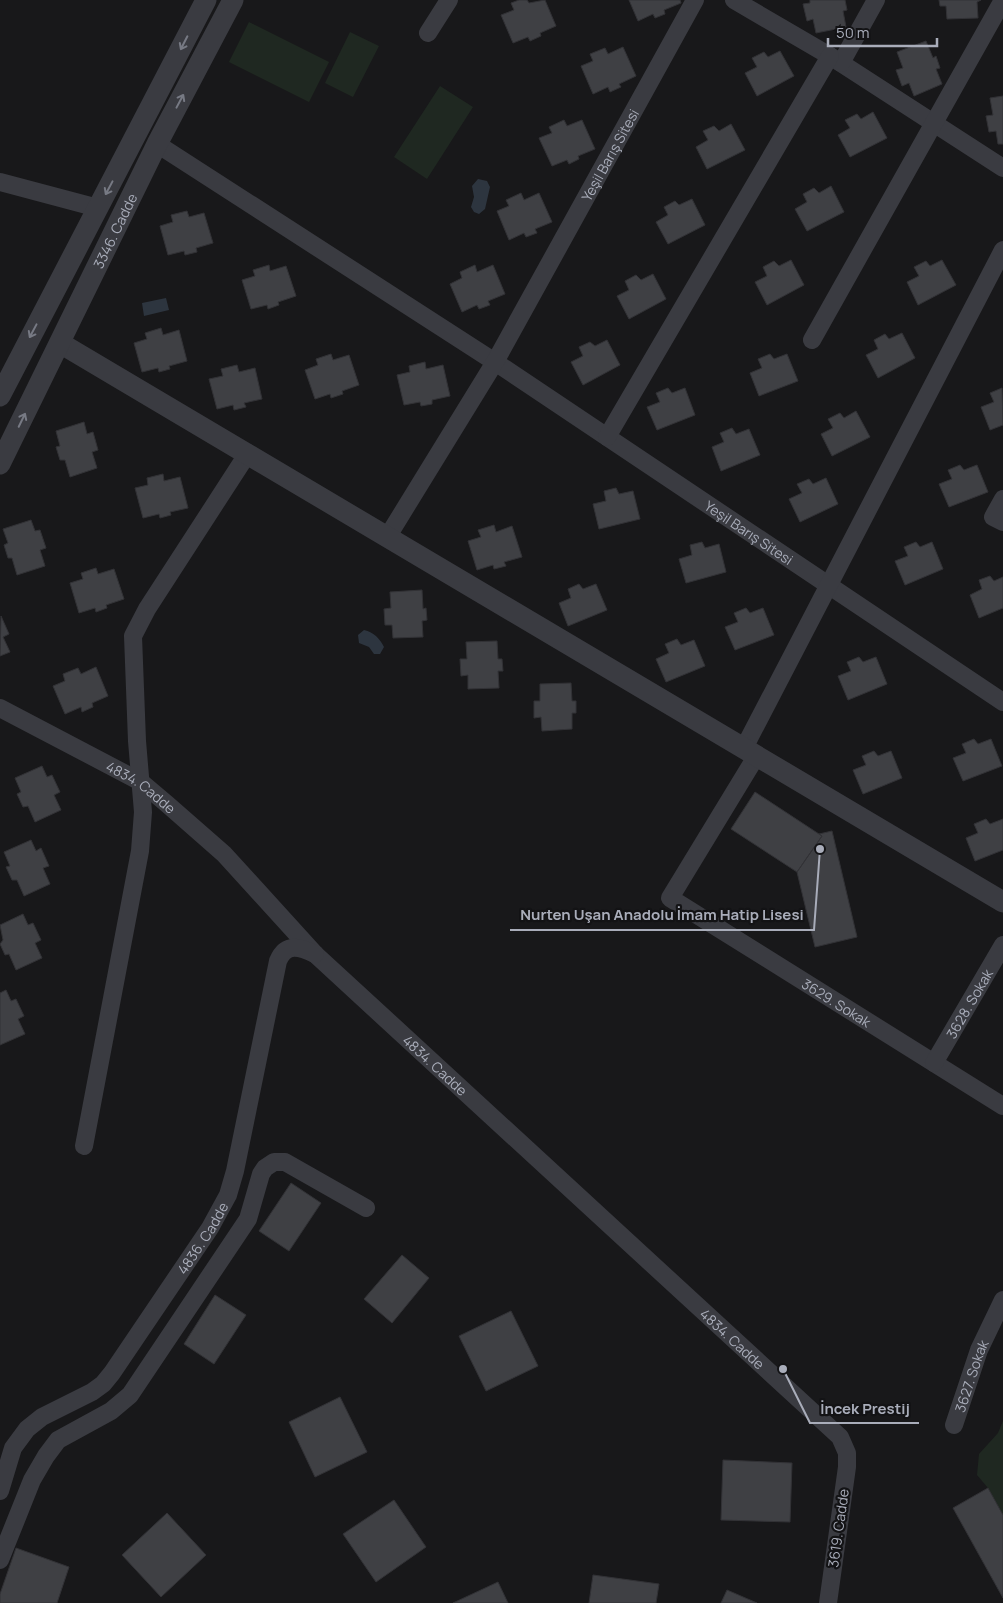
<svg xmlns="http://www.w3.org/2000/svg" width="1003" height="1603" font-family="Manrope,sans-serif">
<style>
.green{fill:#1f2821}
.water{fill:#2d353f}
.building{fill:#3f4044;stroke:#323236}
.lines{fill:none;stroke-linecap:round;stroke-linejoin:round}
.minor{stroke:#3a3b41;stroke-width:18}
.tertiary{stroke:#3a3b41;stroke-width:21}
.oneway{stroke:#777a84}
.labels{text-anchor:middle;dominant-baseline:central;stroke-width:4.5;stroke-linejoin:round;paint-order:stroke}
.street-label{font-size:14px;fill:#a9adba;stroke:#131315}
.leader{fill:none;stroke:#a9adba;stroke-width:2}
.callout-dot{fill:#a9adba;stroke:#131315;stroke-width:2}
.callout-label{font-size:15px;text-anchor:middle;font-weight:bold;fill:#a9adba;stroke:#131315;stroke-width:4.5;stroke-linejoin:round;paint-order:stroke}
</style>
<rect width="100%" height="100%" fill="#18181a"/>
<!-- green -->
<path class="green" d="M249,22L329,62L309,102L229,62Z
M350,32L379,46L353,97L325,83Z
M440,86L473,107L427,179L394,157Z
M1003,1421V1515L988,1488L977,1475L979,1454L998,1433Z"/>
<!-- water -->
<path class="water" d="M478,179L487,181L490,187L485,209L479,214L474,212L471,207L474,197L472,186Z
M166,298L169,310L144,316L142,303Z
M364,630C374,632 380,639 384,647L380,654H374L369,647L359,643L358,635Z"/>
<!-- building -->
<path class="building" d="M519,0H527L529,3L545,0L556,26L540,33L541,36L530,41L528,37L513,43L501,15L514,10L511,3Z
M629,0H680L681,3L664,10L665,14L655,18L653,14L638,21Z
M810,0H845L847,10L843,11L846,27L816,33L813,19L807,21L803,4L810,3Z
M939,0H981L977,2L978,18L947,19L946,6H940Z
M926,41L933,58L936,56L940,68L936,69L942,84L914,96L909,83L902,86L896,70L903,68L897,52Z
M623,47L636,76L619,84L621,87L610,92L608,87L593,94L581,66L593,61L590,54L605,48L608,54Z
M780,51L794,76L757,96L745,73L757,67L752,58L764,52L768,57Z
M1003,96V144H998L996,131L989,132L986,116L993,115L990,98Z
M873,112L887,138L850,157L838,135L850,128L845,120L857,114L861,119Z
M564,120L567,126L582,120L595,149L578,156L579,159L569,164L567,160L552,166L539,138L552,133L549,127Z
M731,124L745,150L707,169L696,147L708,140L703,131L714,126L719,131Z
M831,186L844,212L807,231L795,209L807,202L803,194L814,188L819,193Z
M521,193L524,200L539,193L552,222L535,229L537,233L526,237L524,233L509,240L497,211L509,206L506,200Z
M692,199L705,225L668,244L656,222L668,215L664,207L675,201L679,205Z
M187,211L189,217L204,213L213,243L196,248L197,252L185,255L184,251L168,255L160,226L173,222L171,215Z
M791,260L804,285L767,305L755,282L767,276L763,267L774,261L779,266Z
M942,260L956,285L918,305L907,282L919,276L914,267L926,261L930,266Z
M269,265L270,271L286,266L296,296L278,302L279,305L268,309L267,305L251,309L242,280L255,276L253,270Z
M475,265L477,272L493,265L505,294L488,301L490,305L479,309L477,305L462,312L450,284L462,278L460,272Z
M653,274L666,299L629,319L617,296L629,290L625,281L636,275L641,280Z
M161,328L163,335L179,330L187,361L169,366L170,369L159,372L158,368L142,372L134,343L147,339L145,333Z
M902,333L915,358L878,378L866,355L878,349L874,340L885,334L889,339Z
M607,340L620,365L583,385L571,362L583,356L579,347L590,342L595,346Z
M331,354L333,360L349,355L359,385L342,391L343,394L331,398L330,394L315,399L305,370L318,365L316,359Z
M770,354L774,359L787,354L798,381L759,396L750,373L762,368L758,359Z
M425,362L426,369L443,365L450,396L432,400V404L421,406L420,402L404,405L397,375L410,372L409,366Z
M237,365L239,372L255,368L262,399L244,403L246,407L234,410L233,405L217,409L209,379L223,376L221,369Z
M668,388L672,393L685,388L695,415L657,430L647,407L660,402L656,393Z
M1002,388L1003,425L990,430L981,407L994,402L990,393Z
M856,411L870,437L832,456L821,434L833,428L828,419L840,413L844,418Z
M84,422L87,434L93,432L98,450L92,452L97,468L70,477L65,460H60L56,447L60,446L56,431Z
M732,428L736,434L749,429L760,455L721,471L712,447L724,442L720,433Z
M960,465L964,470L977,465L988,492L949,507L939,484L952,479L948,470Z
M163,474L164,481L180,477L188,508L170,512L171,515L160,518L159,514L143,518L135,488L148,485L147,478Z
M826,478L838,504L800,522L789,499L802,493L797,484L809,479L813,484Z
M616,488L619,494L633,491L640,519L599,529L593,504L606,501L604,491Z
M31,520L35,531L40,530L46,548L40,550L45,566L17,575L12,558H8L4,545L8,543L3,529Z
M494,525L496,532L512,526L522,557L504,562L506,566L494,569L493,565L477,570L468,541L481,537L478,530Z
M702,542L705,548L719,544L726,572L686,583L679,559L692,555L690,545Z
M916,542L920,547L932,542L943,569L905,585L895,561L908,556L904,547Z
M96,568L98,574L114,569L124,599L106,605L107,608L96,612L95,608L79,613L70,583L83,579L81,573Z
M990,576L994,581L1003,577V608L979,618L970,595L982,589L979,580Z
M579,584L583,589L596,584L607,610L568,626L559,603L571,598L568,589Z
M422,590L423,609L426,608L427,620L422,621L423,637L393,638L392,625H385L384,609L391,608L390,592Z
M746,608L750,613L763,608L774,635L735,650L725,627L738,622L734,613Z
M1,616L9,634L3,637L10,652L0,656Z
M677,639L681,645L694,640L705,666L666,682L656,659L669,653L665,644Z
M497,641L498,659H502L503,671H498L499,688L468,689V675L461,676L460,659H467L466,642Z
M859,657L863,662L876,657L887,684L848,700L838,676L851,671L847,662Z
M96,667L108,696L92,703L93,707L82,712L81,707L65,714L53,686L65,681L63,674L78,668L81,674Z
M571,683L572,701H576V713H572V729L542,731L541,717L534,718V701H540V684Z
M974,739L978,744L991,739L1002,766L963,781L953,758L966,753L962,744Z
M874,751L878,756L891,751L902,778L863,794L853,770L866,765L862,756Z
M42,766L47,777L52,775L60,792L54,795L61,810L35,822L28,806L23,807L17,794L21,792L15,778Z
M755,792L822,836L797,872L731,829Z
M986,819L990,824L1003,819V850L975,861L966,838L978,833L974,824Z
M832,831L857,937L815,947L797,872L822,836L819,834Z
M31,840L36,851L41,848L49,866L43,868L50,884L24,896L17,880H12L6,867L10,866L4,852Z
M23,914L28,925L33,923L41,940L35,943L42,958L16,970L9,954L5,955L0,944L3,940L0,925Z
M6,990L11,1001L16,999L24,1016L18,1019L25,1034L0,1045V993Z
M291,1183L321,1203L289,1251L259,1231Z
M402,1255L429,1278L392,1323L364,1299Z
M215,1295L246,1315L214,1364L184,1344Z
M511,1311L538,1366L486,1391L459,1336Z
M340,1397L367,1452L315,1477L289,1422Z
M723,1460L792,1463L790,1522L721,1520Z
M988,1488L1003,1515V1598L953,1508Z
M394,1500L426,1547L376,1582L343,1534Z
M167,1513L206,1555L161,1597L122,1555Z
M16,1548L69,1567L57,1603H0V1594Z
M593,1575L659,1584L656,1603H589Z
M498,1582L508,1603H453Z
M727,1590L757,1603H721Z"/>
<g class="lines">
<!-- minor -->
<g class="minor">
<path d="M734,0L830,56L1003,168"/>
<path d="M428,33L449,0"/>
<path d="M841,63L876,0"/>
<path id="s1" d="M157,144L495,362L1003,702"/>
<path d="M0,182L98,208"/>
<path d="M812,340L1003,0"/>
<path d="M607,437L830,56"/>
<path d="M1003,499L993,517L1003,522"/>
<path id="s2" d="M388,536L495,362L695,0"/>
<path id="s3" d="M0,708L141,782L167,804L224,854L315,954L840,1437L847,1453V1467L828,1603"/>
<path d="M744,748L1003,250"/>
<path id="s4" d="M757,755L670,898L1003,1106"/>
<path id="s5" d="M934,1063L1003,945"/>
<path d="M84,1146L140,851L143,812L137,741L133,636L147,609L248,453"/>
<path id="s6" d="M954,1425L979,1350L1003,1300"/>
<path id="s7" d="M0,1491L13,1448L27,1429L42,1417L92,1392L103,1384L112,1373L210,1228L228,1195L235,1171L278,961C286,942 300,947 315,954"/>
<path d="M0,1560L32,1480L46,1456L58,1440L111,1411L130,1395L248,1219L261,1174L265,1168L274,1162H285L366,1208"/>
</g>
<!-- tertiary -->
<g class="tertiary">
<path d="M60,343L1003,902"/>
<path d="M0,396L206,0"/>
<path id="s8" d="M0,464L157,144L233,0"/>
</g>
</g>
<!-- one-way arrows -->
<defs><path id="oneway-shaft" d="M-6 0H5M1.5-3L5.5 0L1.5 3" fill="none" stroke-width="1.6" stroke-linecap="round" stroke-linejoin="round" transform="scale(1.25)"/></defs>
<g class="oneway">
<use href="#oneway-shaft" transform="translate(184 43) rotate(117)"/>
<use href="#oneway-shaft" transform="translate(180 101) rotate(-62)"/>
<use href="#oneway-shaft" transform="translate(109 188) rotate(118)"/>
<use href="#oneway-shaft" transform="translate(33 331) rotate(118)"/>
<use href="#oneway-shaft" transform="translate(22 420) rotate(-64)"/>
</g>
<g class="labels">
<!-- street labels -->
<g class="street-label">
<text stroke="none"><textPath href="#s2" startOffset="441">Yeşil Barış Sitesi</textPath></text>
<text stroke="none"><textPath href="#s8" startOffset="260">3346. Cadde</textPath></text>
<text stroke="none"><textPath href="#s1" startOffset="708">Yeşil Barış Sitesi</textPath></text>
<text stroke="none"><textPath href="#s3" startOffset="162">4834. Cadde</textPath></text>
<text stroke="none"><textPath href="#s4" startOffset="364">3629. Sokak</textPath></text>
<text stroke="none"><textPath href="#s5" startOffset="69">3628. Sokak</textPath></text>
<text stroke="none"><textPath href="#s3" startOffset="568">4834. Cadde</textPath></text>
<text stroke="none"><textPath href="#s7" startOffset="334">4836. Cadde</textPath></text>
<text stroke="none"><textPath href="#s3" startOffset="972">4834. Cadde</textPath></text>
<text stroke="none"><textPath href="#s6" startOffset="52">3627. Sokak</textPath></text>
<text transform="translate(838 1528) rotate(-82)">3619. Cadde</text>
</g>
</g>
<!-- callouts -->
<path class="leader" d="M820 849L814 930H510M783 1369L810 1423H919"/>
<g class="callout-dot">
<circle cx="820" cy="849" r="5"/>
<circle cx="783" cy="1369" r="5"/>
</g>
<g class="callout-label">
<text x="662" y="920">Nurten Uşan Anadolu İmam Hatip Lisesi</text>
<text x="865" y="1414">İncek Prestij</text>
</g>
<!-- scale -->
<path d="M828 38v8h109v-8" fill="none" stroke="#a9adba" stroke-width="2.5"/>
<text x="836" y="38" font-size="15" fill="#a9adba" stroke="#131315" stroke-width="4" paint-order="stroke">50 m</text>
</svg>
